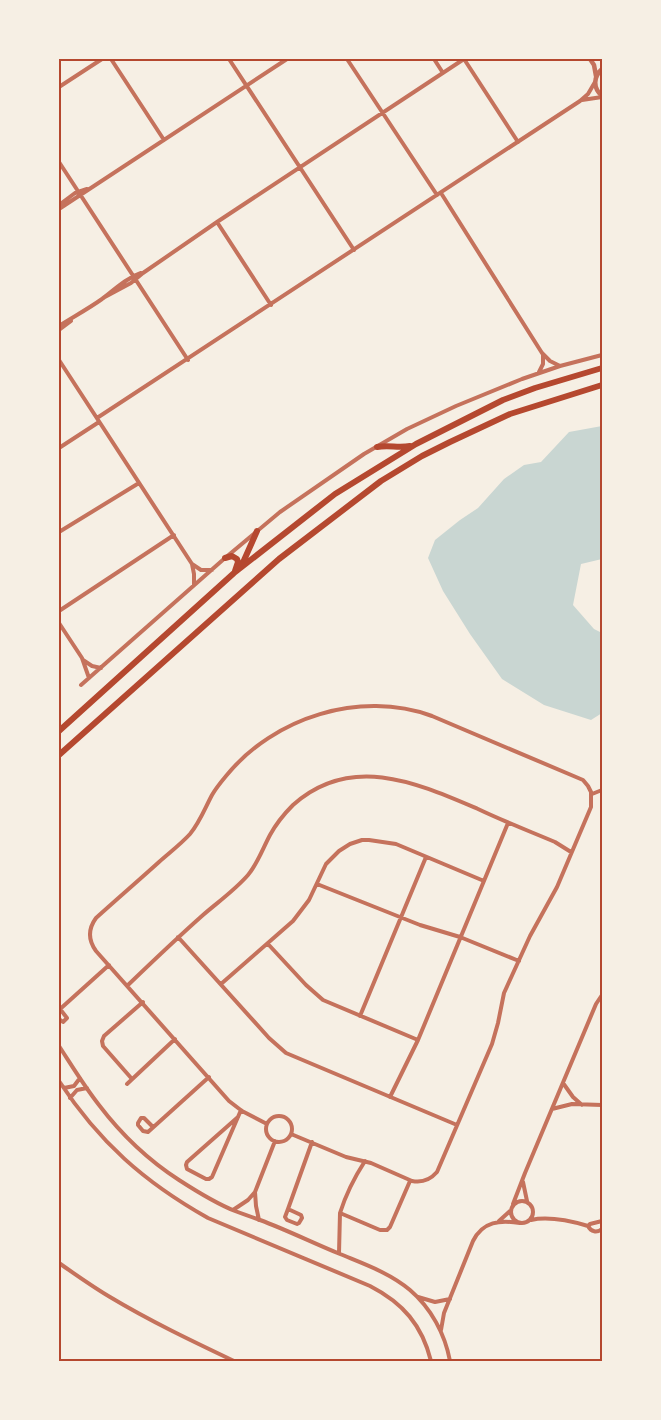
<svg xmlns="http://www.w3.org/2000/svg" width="661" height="1420" font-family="'Asap Condensed',sans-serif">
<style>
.water{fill:#c9d6d2}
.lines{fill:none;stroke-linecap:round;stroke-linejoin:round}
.minor{stroke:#c5725c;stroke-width:4}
.tertiary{stroke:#c5725c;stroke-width:4.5}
.trunk{stroke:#b5482f;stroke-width:6}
.neatline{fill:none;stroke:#b5482f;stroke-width:2}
</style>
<rect width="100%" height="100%" fill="#f6efe4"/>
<!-- water -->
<path class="water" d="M602,426V559L581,564L573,605L594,629L602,633V713L591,720L544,705L502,679L470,634L443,591L428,558L435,540L460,520L478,508L504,479L524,465L541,462L569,432Z"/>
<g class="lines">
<!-- minor -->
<path class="minor" d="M111,59L164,140
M229,59L354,250
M347,59L437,195
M434,59L443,73
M464,59L518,142
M59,87L102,59
M582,100L602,97
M59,162L188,360
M441,193L542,353L550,361L560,366
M59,205L75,193L87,189
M59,209L287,59
M217,222L271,305
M103,298L131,283L143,273L217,222L464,59
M59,326C73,317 88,309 102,299C114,290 126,278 141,273
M59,330L71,321
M59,360L192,564L201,570H212
M539,372L543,364V355
M97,418L580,101L588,94L595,82
M59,448L99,422
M59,532L139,483
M192,564L194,574V585
M59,611L174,535
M59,623L82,658L89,678
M83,660L92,666L101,668
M81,685L225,558L280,512L364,454L407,429L456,406L522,379L560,366L602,355
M592,794L602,790
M317,884L420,925L460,937L519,961
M178,937L269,1038L286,1053L457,1125
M268,944L306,985L323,1000L418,1040
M221,984L293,921L309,900L326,864L339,851L350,844L362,840H369L396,844L484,881
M128,985C153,961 177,938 203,915C218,902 235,890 248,875C258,863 263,848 270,835C276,824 284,814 293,805C351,753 417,783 478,809C503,821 529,831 555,842L571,852
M59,1010L109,965
M360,1016L426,857
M59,1019L63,1022L67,1018L60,1009
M59,1046C72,1066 84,1086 99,1105C121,1134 148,1160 179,1180C196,1191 215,1203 235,1211C243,1214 251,1217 260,1220C287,1230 313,1243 340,1254C364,1264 390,1273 410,1290C431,1308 445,1334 450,1361
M132,1079L103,1046L102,1041L104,1036L143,1002
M59,1081C99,1142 144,1182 208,1218L370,1286C403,1303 422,1325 431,1361
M563,1083L573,1097L582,1105
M127,1084L175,1039
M64,1088L74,1086L80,1078
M390,1097L418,1040L508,823
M70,1098L77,1090L87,1088
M552,1109L572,1104L602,1105
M266 1129a13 13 0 1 1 26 0a13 13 0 1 1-26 0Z
M238,1117L187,1162L186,1165L187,1169L206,1179H209L212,1177L241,1110
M267,1124L242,1111L229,1101L96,951C88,940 88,929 96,918C117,899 138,881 159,862C169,853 181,844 190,834C200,822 205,808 212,795C216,788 221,782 226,776C274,717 360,690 432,716L583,780L588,786L591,792V807L557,887L530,936L504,993L498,1023L492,1044L437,1172C430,1180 422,1183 412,1181L371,1163L346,1157L291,1134
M153,1127L144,1118H141L138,1123V1125L143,1131L148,1132L209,1077
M365,1161C354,1178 346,1194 340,1213L380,1230H387L390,1227L410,1181
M523,1182L527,1201
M255,1192L256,1206L259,1220
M511 1212a11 11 0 1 1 22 0a11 11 0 1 1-22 0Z
M513,1204L525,1173L596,1004L602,995
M288,1209L301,1215L302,1218L299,1223L297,1224L287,1220L285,1217L288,1209L312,1142
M233,1210L248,1200L255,1192L275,1141
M531,1220C549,1216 571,1221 588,1226
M499,1221L510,1211
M602,1221L590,1224L588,1226C591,1232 597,1233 602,1229
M339,1253L340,1213
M59,1263C76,1275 93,1287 110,1297C150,1321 192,1341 234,1361
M418,1297L435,1302L450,1299
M441,1330L444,1313L473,1241C483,1221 500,1220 520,1223"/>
<!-- tertiary -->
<path class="tertiary" d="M590,59L594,65L596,76
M601,59L602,60
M602,69C593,77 593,88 602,96"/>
<!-- trunk -->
<path class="trunk" d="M377,447C388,445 399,448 410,446
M225,558L232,556L237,559L238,562L235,571
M241,567L257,531
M59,731L234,573L335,494L416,444L503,400L535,388L602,368
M59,755L279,559L381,481L422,456L450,442L510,414L602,385"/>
</g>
<!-- border -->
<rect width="661" height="1420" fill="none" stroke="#f6efe4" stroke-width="120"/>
<rect x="60" y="60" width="541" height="1300" class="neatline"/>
</svg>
